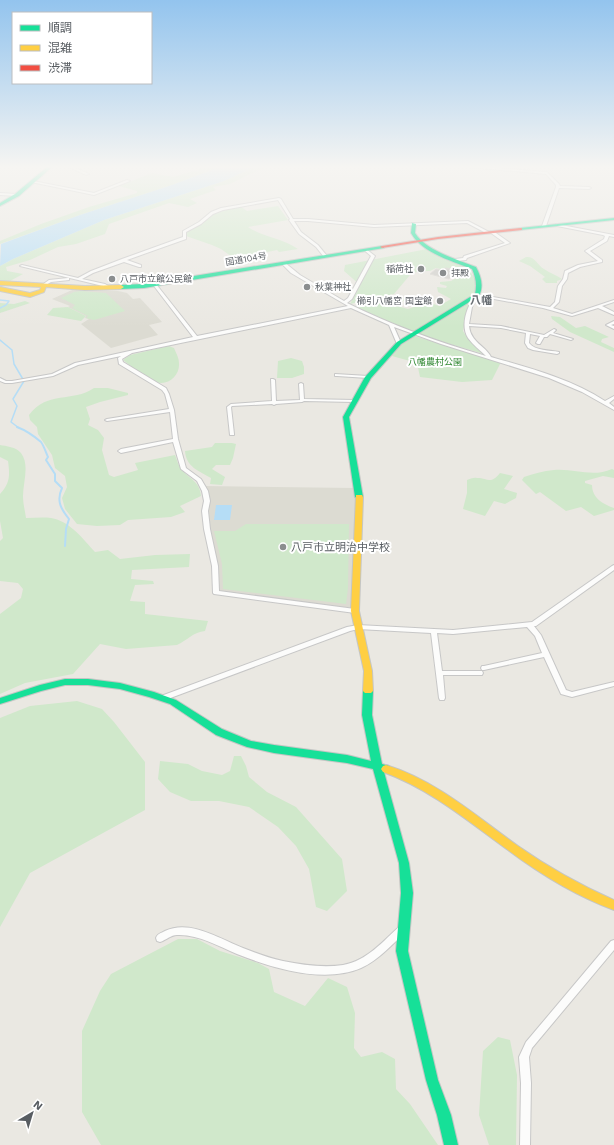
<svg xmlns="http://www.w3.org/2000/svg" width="614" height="1145" font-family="'Work Sans','Noto Sans JP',sans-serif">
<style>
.education{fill:#dcdbd2}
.green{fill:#d0e8cb}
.water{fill:#b5ddf6}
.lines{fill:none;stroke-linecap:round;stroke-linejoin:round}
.stream-far1{stroke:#b5ddf6;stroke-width:1.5}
.stream{stroke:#b5ddf6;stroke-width:2}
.building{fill:#d0cfcb;stroke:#d9d7d2}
.street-casing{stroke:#c7c7c7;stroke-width:2}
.fast-casing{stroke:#c5c6c4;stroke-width:2}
.slow-casing{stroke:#c5c6c4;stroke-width:2}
.jam-casing{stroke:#c5c6c4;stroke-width:2}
.street{fill:#fcfcfb;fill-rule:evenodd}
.fast{fill:#16e098;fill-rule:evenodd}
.slow{fill:#ffcf43;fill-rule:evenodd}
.jam{fill:#f24e42;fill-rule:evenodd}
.poi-dot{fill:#8b8e8f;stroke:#fff;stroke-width:1.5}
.labels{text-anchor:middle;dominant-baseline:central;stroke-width:4;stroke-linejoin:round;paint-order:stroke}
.far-street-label{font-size:9px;fill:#585d62;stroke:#fff}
.far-poi-label{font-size:9px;fill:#585d62;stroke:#fff;text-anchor:start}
.far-park-label{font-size:9px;fill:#2d862e;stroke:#fff}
.far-quarter-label{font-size:11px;font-weight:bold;fill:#696f74;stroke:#fff}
.poi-label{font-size:11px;fill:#585d62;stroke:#fff;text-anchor:start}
</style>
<rect width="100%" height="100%" fill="#eae8e2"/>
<!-- education -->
<path class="education" d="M72,290L118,291L127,293L133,299L140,298L162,322L149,325L158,335L111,348L81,324L89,319L85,318L86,316L68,307L70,306L52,299Z
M204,486L354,488L356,497L352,608L217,591Z"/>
<!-- green -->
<path class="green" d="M207,167H220L172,185L80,215L0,244V241L41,224L89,207L137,193V191L119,186L152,173L173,177Z
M254,167H264L230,184L213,187L216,190L190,199L197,203L188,207L169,203L109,224L105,234L76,244L58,247L30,260L6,267L7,271L23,274L10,281H0V266L13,259L104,220L224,181Z
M240,206L247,211L278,206L288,220L248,227C263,237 282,238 298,249L279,252L277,250C262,253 249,255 235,259L221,249L212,245L186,236V233L219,211Z
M427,249C449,259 471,262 479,288L468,307L463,331L468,339L484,354L419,335L356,308L412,296L413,297L403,301L397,306L408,309L428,302L439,306L451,299L438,292L437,287L446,288L447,286L440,284V282L451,281L458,277L456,275L457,273L436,268L430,271H418L410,275L394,294L350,304L360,285L344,271L345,265Z
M526,257C535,256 537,265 544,269C550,273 556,275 562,279L557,281V283H546L542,279L545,277L530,266L519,261Z
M81,291L106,293L125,311L94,320L86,318L88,316L72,308L75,305L61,298L74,292Z
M25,301L30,303L0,313V303L14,304Z
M68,307L86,316L81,321L47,315L53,308Z
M551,316L560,317L576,328L585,326L609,337L602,339L601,342L614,348V352L570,332L552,319Z
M414,336L501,362L492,380L462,382L420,377L417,363L392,356L401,345Z
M169,346L174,348C176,353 179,358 179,363C180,376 168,386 156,382L132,367L123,360L130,355Z
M291,358L302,361L304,367V374L292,378H277L278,361Z
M94,388H108L128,393V395L100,402L86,407L90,419L88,425L98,430L104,438L102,450L109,475L114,477L138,470L135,463L175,455C177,459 178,466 182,470C190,479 200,482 201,496L180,506L185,512L171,517L128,520L120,525L97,526L77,524L65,509L62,498L67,487L65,476L55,468L52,455L38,434L37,427L30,420L29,415C48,390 72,403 94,388Z
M215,443H232L236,444L233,458L230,465H216L212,469L225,477L222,485L210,484L211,478C199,471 186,467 185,451L212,447Z
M0,445C6,446 16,447 21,453C30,465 23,482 23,496C23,503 25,511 26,518C34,518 43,517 51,518C70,521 83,539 95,552L108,550L120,559L155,555L190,554L189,567L132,570L131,579L153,581L154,584L135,585L130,601L145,602V614L208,621L205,631C193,632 188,640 177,645L126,649L100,644L73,674L25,683L0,694V614L21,598L23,589L18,583L0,581V541L3,538L0,521V494C10,483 10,476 8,461L0,457Z
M612,469L614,470V478L603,476L585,481V483L592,485C592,498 603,504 614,508V510L594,516L581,507L566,511L540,492L536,494L522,480L524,477C533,474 543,471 554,470C574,468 592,478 612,469Z
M500,473L513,476L504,489L517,493L516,498L505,504L494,501L485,516L463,509L467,493V480C470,479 474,477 477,478C489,478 490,485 500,473Z
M246,524H349L348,588L346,604L223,589L222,564L214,531H235Z
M77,701L102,709L114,722L145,762V810L30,873L0,927V718L30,706Z
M234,756H241L246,766L249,777L267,792L296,807L342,859L347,891L327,911L316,907L309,869L296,846L278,827L249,807L219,801H191L170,792L158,779L160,761L188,764L202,771L222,775L230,771Z
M178,939H197L220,951L258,963L269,969L274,992L305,1006L328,978L347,987L355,1013L354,1048L361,1057L382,1052L395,1059L396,1089L410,1104L438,1145H101L82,1112V1031L100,991L111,974Z
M498,1037L510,1040L517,1075L516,1145H489L479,1115L483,1051Z"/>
<!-- water -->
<path class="water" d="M220,167H254L224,181L104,220L13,259L0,266L1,244L80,215L172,185Z
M216,505H232L230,520H214Z"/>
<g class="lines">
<!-- stream-far1 -->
<path class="stream-far1" d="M0,300L9,301L6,305L0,308
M0,340L12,350L14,364L24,381L13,399L17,406L11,422L19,428"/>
<!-- stream -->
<path class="stream" d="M17,427C25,430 34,436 41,442C44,446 46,453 48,457L46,460L55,474V481L62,488C56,501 61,509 69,519L66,529L65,546"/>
</g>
<!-- building -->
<path class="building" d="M445,268L453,269L450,272L456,273L449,279L430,274L436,269L442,270Z"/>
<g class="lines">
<defs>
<path id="street" d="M69,167H73L89,174L86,175Z
M468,167H483L547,172L559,184L560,186L589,187L591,188L589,189L559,188L546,226L544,227L542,226L556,187V185L546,174Z
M127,180L130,181L94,195L31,182L33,181L94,193Z
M0,193L17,194L19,195L17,196L0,195Z
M279,198L281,199L293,219H308L374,225L468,221L489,232L486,233L467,223L374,227L308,221H294L301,232L318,245L327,256L325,257H324L316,247L299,234L289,220L290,219L278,200L223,210L213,214L201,224L186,232V239L127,260L141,265V267H139L124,262L93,273L82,279L105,284L110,287V289H108L103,286L20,266L22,265L78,278L91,271L122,259L183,237V231L199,222L211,212L221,208Z
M556,224L614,235V237L609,236L607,241L590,251L602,260V262L580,267L568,273L567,279L562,286L559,302L553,308L572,314L614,300V302L602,306L614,312V315L598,308L572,316L543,308L478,296L472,307L469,324L501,326L544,335L554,329L556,330L553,333L573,339L571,340L550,334L547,337H544L540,344H538L536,343L540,336L530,334L529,343C535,351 550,350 559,352V353L557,354L533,350L528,348L525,343L526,333L501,328L469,326C471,343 485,345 491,357C530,368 571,379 605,401L614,396V399L609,403L614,407V410L582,392L549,378L441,344L394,327L401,343L397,344L389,325L351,308L132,353L122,359L123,362L166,388L169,394L174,410L178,439L186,468L201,479L208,491L210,501L208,511L210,529L218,566L219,591L355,609L357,610L358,611L357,612L355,613L214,594L213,593L212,566L204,529L202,511L204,501L202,491L197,481L181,469L173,442L121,453L118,451L121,449L173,439L170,412L107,421L105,420L107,419L169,409L165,394L162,390L119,364L118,358L121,356L78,365L53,376L12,383H5L0,381V378L6,381H12L52,374L75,363L193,337L154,286V284H156L197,336L348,306L303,280L291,273L281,263L284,262L300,275L344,301L348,298L371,256L364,250L366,249L375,256L352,299L347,303C391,325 438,342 486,356C480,350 473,345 468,338C460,325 467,306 476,294L550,307L555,302L558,286L563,279L565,271L578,265L598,261L585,251L604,239L605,236L603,235L557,226H556Z
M491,231H493L510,243L467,258L466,260L455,261V259L463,258L464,256L505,243L491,233Z
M68,278H69V280L51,282L44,286L42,285L49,280Z
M614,321V324L611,325L614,326V329L606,325Z
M335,374L368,376L370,377L368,378L337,376H335Z
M271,379H273L275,380L276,401L300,400L299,384L301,383L303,384L304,399L355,400L357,401L355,402L304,401L302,402L276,404L274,405L272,404L232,406L231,407L234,434V435H230L227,407L231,404L272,401Z
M614,565V570L536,626H534L541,635L566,690L572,692L614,682V686L572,697L561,694L544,657L484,670H482L481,668L482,666H484L542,653L535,636L527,627L453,634L437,633L442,671H482L483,673L482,675H443L445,698L444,700H440L439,698L431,633L358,629L350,631L165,700H161L160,698L161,696L347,627L358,625L453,630L532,622L612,566Z
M403,925L406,926L407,929L406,932C392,944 379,960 361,968C324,984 272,968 237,954C218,946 198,934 177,935C171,935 166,940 160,942L157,941L156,938C157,934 161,933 165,931C190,919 220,939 243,948C256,953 269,958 283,961C303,965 323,968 343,965C367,961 383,941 400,926Z
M614,940V950L532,1048L529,1057L531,1083L530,1145H520L521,1083L519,1057L526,1042L611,941Z"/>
<path id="fast" d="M47,167H52L19,196L0,206V203L15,194Z
M614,218V220L520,230L518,229L520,228Z
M412,223L416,224L415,233C425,250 458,260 476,267C481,276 484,286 479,296L401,344L371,378L349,417L363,497L359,499L355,497L343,417L365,377L397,342L475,294C477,285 476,278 472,269C452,261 422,253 411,233Z
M382,246L384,247V248L144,288L121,289L118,287L121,285L144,284Z
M65,679H88L120,683L154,692L176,700L222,729L251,741L274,745L347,755L371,761L362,715L363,691L365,689H371L373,691L372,715L382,764L389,766L391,769L389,772H384L409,863L413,893L408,951L438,1080L451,1115L458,1145H444L437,1115L426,1080L396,951L401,893L399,863L373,769L347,763L274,753L247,747L216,735L170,704L149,697L120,689L88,685H65L41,691L0,704V698L40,685Z"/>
<path id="slow" d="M0,281L85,286L121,285L124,287L121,289L85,290L46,287L44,292L30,297L0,291V287L30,293L40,290L41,287L0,285Z
M356,495H362L363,497L359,611L372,671L373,691L371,693H365L363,691L364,671L351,611Z
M386,765C437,781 476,816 518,846C548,867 580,885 614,900V910C576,896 540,874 508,850C468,821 430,789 383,772L381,769L383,766Z"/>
<path id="jam" d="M520,228H522V230L438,239L382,248L380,247L382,246L438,237Z"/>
</defs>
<!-- street casing -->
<use href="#street" class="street-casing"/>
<!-- fast casing -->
<use href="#fast" class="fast-casing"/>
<!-- slow casing -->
<use href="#slow" class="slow-casing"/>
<!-- jam casing -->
<use href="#jam" class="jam-casing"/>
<!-- street -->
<use href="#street" class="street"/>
<!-- fast -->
<use href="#fast" class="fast"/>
<!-- slow -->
<use href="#slow" class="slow"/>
<!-- jam -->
<use href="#jam" class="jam"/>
</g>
<!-- sky -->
<linearGradient id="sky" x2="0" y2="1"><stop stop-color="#93c4ee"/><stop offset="0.51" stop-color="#f6f5f2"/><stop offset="1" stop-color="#f6f5f2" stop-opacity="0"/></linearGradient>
<rect width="614" height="327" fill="url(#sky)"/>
<!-- markers -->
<g class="poi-dot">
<circle cx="421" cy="269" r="4"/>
<circle cx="443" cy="273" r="4"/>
<circle cx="112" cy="279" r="4"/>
<circle cx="307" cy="287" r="4"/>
<circle cx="440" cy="301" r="4"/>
<circle cx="283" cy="547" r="4"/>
</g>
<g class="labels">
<!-- far-street labels -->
<g class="far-street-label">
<text transform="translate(246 259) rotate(-10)">国道104号</text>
</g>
<!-- far-poi labels -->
<g class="far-poi-label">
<text x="413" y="269" text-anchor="end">稲荷社</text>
<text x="451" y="273">拝殿</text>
<text x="120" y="279">八戸市立館公民館</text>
<text x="315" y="287">秋葉神社</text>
<text x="432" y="301" text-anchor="end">櫛引八幡宮 国宝館</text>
</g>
<!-- far-park labels -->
<g class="far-park-label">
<text x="435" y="362">八幡農村公園</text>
</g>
<!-- far-quarter labels -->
<g class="far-quarter-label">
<text x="481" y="300">八幡</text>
</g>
<!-- poi labels -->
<g class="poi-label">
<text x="291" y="547">八戸市立明治中学校</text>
</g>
</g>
<!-- legend -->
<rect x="12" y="12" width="140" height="72" fill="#ffffff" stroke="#bcbec0"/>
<rect x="20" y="25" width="20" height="6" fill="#16e098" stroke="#bcbec0"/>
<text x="48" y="32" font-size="12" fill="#585d62">順調</text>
<rect x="20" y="45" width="20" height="6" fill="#ffcf43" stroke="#bcbec0"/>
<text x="48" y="52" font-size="12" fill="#585d62">混雑</text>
<rect x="20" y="65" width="20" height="6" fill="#f24e42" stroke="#bcbec0"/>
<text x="48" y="72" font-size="12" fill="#585d62">渋滞</text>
<!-- north arrow -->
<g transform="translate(32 1113) rotate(38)" stroke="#ffffff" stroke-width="3" paint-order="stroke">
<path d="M0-3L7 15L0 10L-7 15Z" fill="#585d62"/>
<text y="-6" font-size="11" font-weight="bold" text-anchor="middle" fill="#585d62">N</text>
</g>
</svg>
